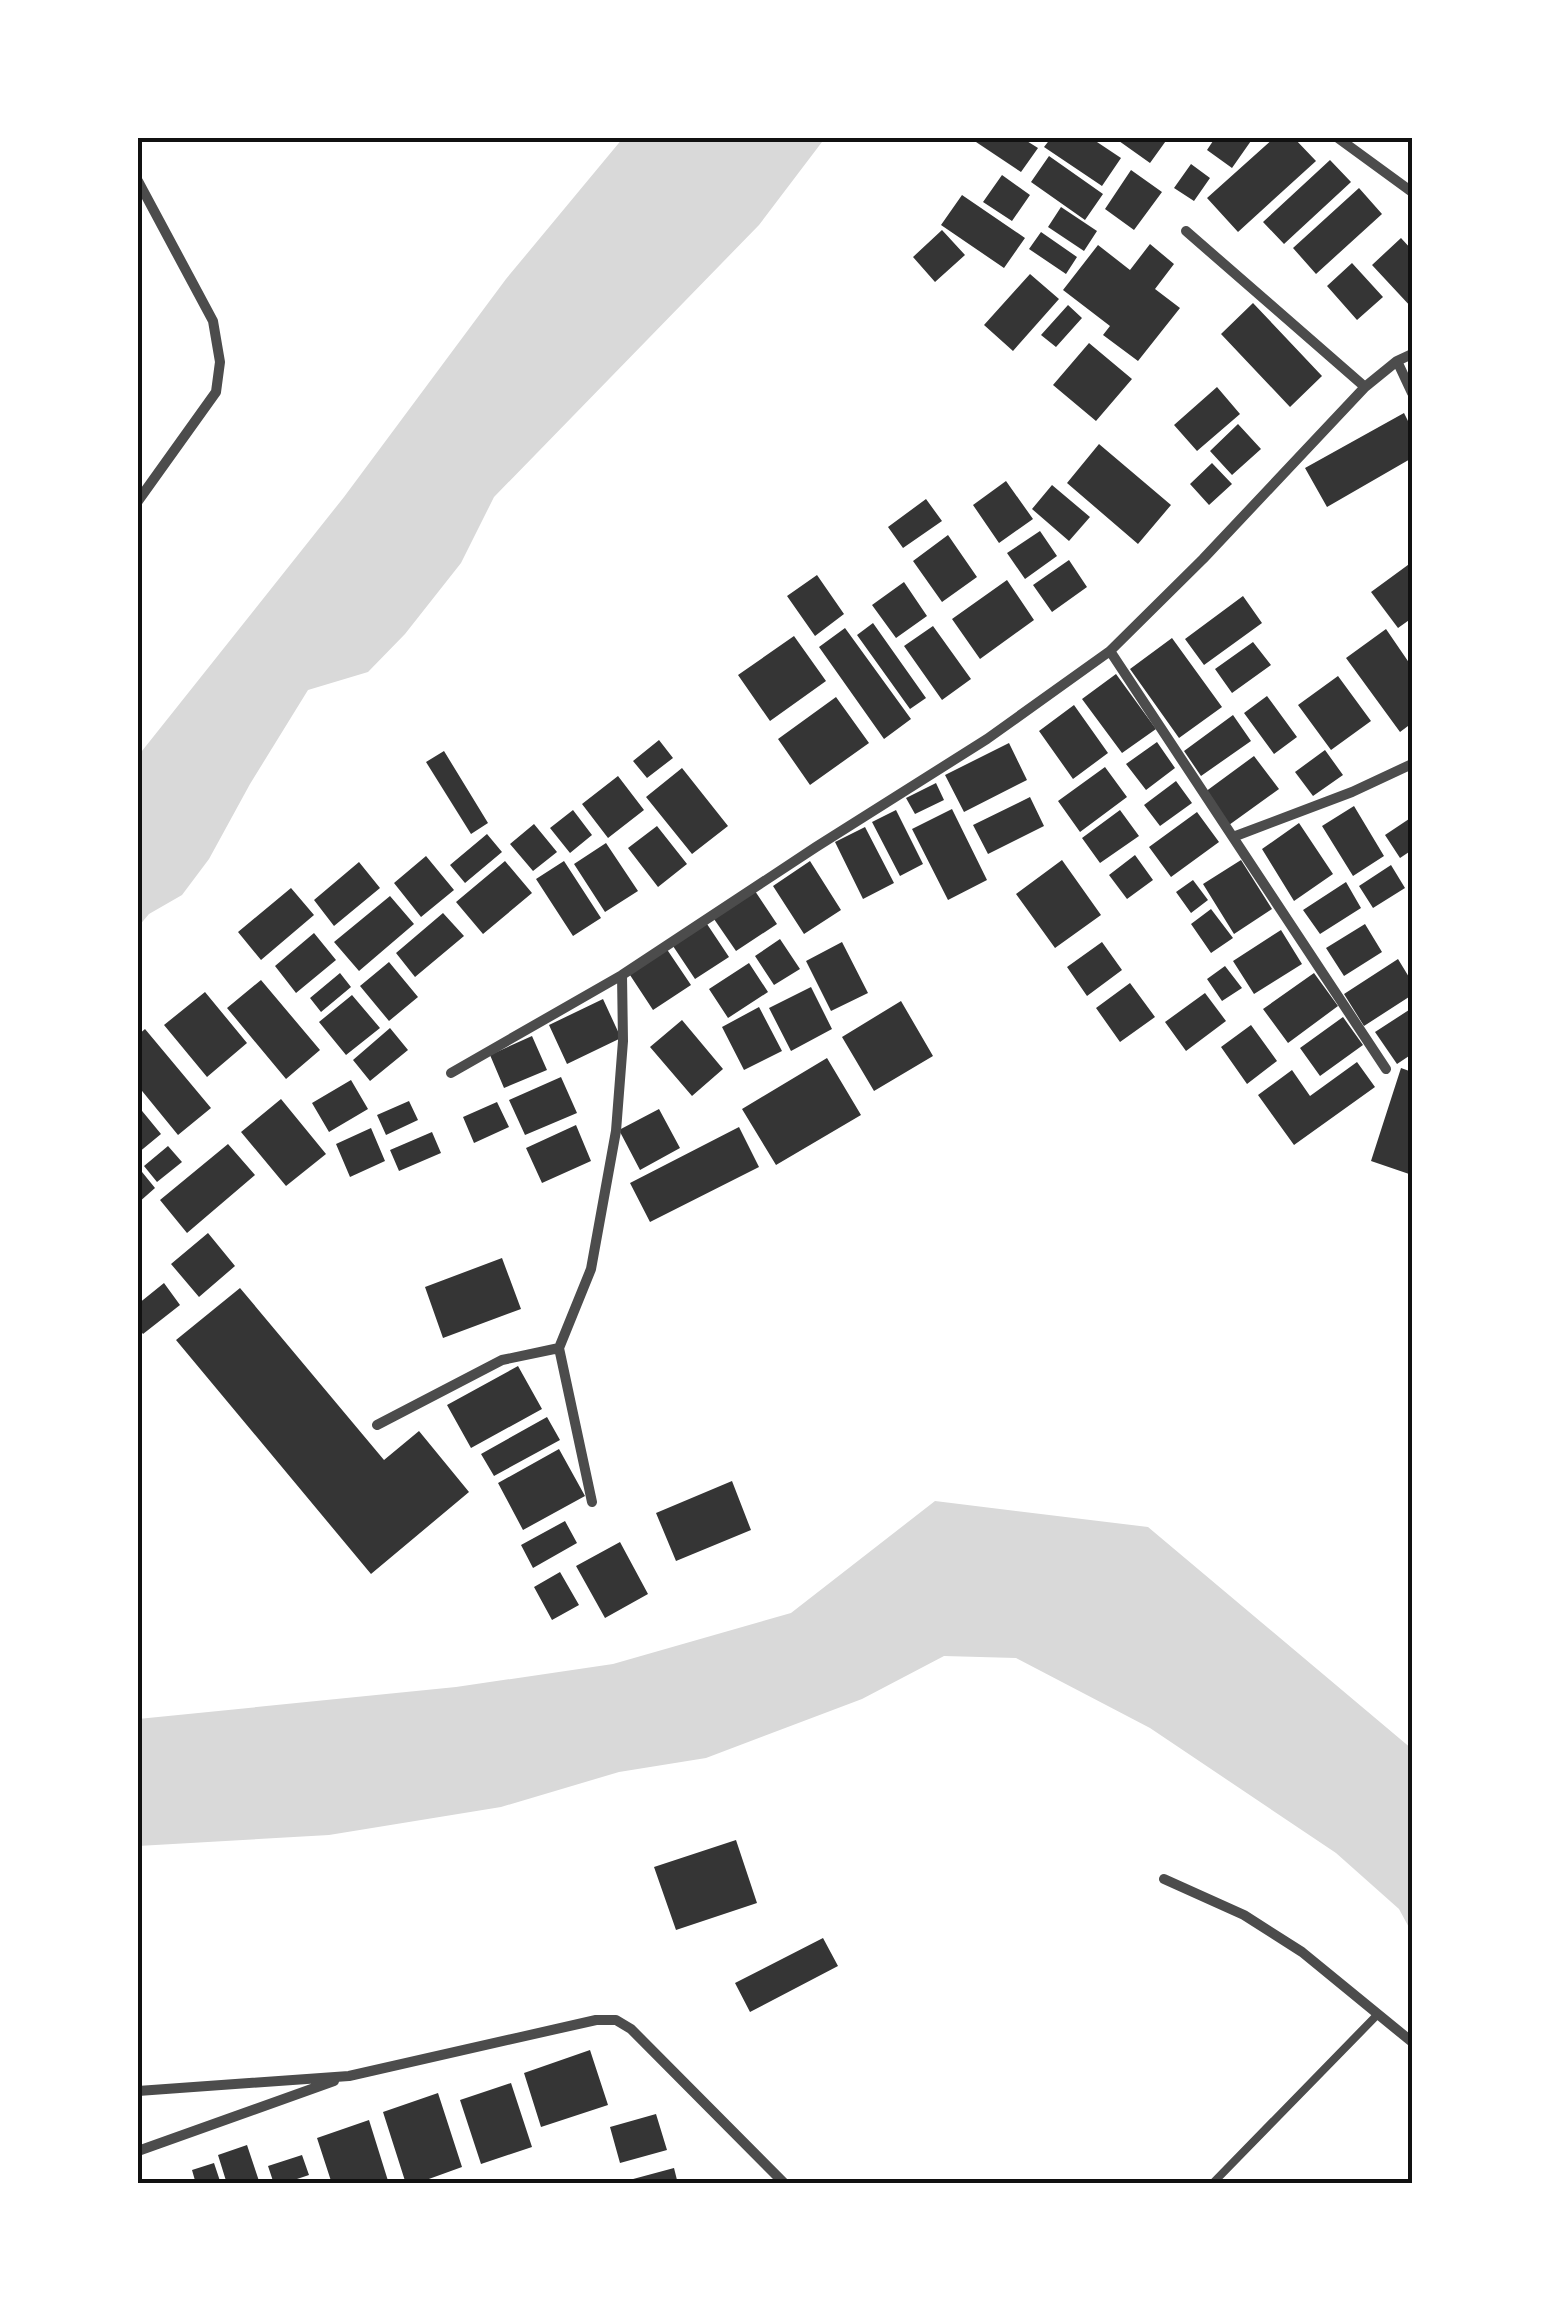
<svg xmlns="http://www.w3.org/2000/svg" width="1550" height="2321" font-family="'Titillium Web',sans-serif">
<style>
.water{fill:#d9d9d9}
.building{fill:#353535}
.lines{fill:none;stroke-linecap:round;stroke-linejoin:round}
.service{stroke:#4c4c4c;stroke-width:8}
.minor{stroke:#4c4c4c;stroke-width:10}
.neatline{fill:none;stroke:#111;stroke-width:4}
</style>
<rect width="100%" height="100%" fill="#fff"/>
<!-- water -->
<path class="water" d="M623,138H825L759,225L494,497L461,563L405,634L368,672L308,690L250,784L209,859L182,895L149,914L138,927V756L344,497L506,279Z
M935,1501L1148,1527L1412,1749V1933L1399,1909L1336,1853L1150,1728L1016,1658L944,1656L862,1699L706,1758L619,1772L501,1807L329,1835L138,1846V1719L456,1687L613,1664L791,1613Z"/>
<!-- building -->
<path class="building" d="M970,138H1022L1038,148L1021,172Z
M1051,138H1091L1121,158L1102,186L1044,147Z
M1121,138H1168L1150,163L1119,141Z
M1215,138H1253L1232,168L1207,150Z
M1274,138H1294L1316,161L1238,232L1207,198Z
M1049,156L1103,194L1085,220L1031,182Z
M1330,160L1351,182L1284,244L1263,222Z
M1191,164L1210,178L1194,201L1174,188Z
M1131,170L1162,192L1134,230L1105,209Z
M1002,175L1030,195L1012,221L983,202Z
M1359,188L1382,214L1316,274L1293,248Z
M962,195L1025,238L1004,268L941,225Z
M1061,207L1097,231L1084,251L1048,227Z
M942,230L965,255L935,282L913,257Z
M1041,232L1077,257L1066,274L1029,249Z
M1401,238L1412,250V308L1372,265Z
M1150,244L1174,264L1155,289L1180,308L1138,361L1103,335L1110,326L1063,290L1098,245L1130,270Z
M1352,263L1383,297L1357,320L1327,286Z
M1030,274L1059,299L1013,351L984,325Z
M1253,303L1322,376L1290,407L1221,334Z
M1068,305L1082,318L1056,347L1041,335Z
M1089,343L1132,379L1096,421L1053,385Z
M1217,387L1240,414L1197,451L1174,425Z
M1404,413L1412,429V458L1327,507L1305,468Z
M1238,424L1261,449L1232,475L1210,451Z
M1099,444L1171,505L1138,544L1067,483Z
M1212,463L1232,484L1209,505L1190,484Z
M1006,481L1033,519L999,543L973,505Z
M1052,485L1090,517L1069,541L1032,509Z
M926,499L942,521L903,548L888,527Z
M1040,531L1057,556L1025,579L1007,553Z
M948,535L977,577L942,602L913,561Z
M1069,560L1087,587L1052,612L1033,585Z
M1412,562V618L1398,628L1371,592Z
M817,575L844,614L815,636L787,596Z
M1007,580L1034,620L980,659L952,619Z
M904,582L927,616L896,638L872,605Z
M1243,596L1262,623L1204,665L1185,639Z
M873,623L926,698L910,709L857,635Z
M933,626L971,679L942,700L904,646Z
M845,628L911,719L884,739L819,647Z
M1386,629L1412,667V723L1400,732L1346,658Z
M794,636L826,681L770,721L738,675Z
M1172,638L1222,707L1179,738L1130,669Z
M1253,642L1271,665L1232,693L1215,669Z
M1116,674L1156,729L1122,753L1082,699Z
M1338,676L1371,721L1331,750L1298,705Z
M1267,696L1297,737L1274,754L1244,713Z
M836,697L869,743L810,785L778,739Z
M1074,705L1108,753L1073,779L1039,731Z
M1233,715L1251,741L1201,776L1184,751Z
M659,740L673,758L647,778L633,761Z
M1157,742L1175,768L1146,790L1126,764Z
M1009,743L1027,780L964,812L945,775Z
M1325,750L1343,775L1313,796L1295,772Z
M444,751L488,823L471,834L426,762Z
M1254,756L1279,789L1229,825L1205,792Z
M1105,767L1127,797L1080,832L1058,801Z
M682,768L728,826L692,854L646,797Z
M618,776L644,810L608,838L582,804Z
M1176,781L1192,803L1160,826L1144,805Z
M936,783L944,800L915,814L906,798Z
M1030,797L1044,826L988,854L973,825Z
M1354,806L1384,856L1353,876L1322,826Z
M952,809L987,880L948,900L912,829Z
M573,810L592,835L570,853L550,828Z
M896,810L923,864L900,876L872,822Z
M1120,810L1139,836L1100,863L1082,838Z
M1197,812L1219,842L1171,877L1149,847Z
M1412,817V850L1400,858L1385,835Z
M1299,823L1333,874L1294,901L1262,849Z
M534,824L557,852L533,871L510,844Z
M657,826L687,864L658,887L628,848Z
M865,827L894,883L863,899L835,842Z
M487,834L502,852L465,883L450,865Z
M606,843L638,891L605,912L574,864Z
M1135,855L1153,880L1127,899L1109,875Z
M426,856L454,890L421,917L394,883Z
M1062,860L1101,915L1055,948L1016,894Z
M1241,860L1272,909L1234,934L1203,884Z
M505,861L532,893L483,934L456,902Z
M564,861L601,918L573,936L536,879Z
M810,861L841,910L804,934L773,886Z
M359,862L380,888L334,926L314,900Z
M1391,865L1405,888L1373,908L1359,886Z
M1193,880L1208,900L1191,913L1176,892Z
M1346,882L1361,908L1320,934L1303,910Z
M291,888L314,915L261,960L238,932Z
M755,891L777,924L736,951L714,919Z
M390,896L414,924L359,971L334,942Z
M1211,909L1233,938L1211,953L1191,924Z
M443,913L464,936L415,977L396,953Z
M707,924L729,957L695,979L673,946Z
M1365,924L1382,952L1344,976L1326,948Z
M1281,930L1302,964L1254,994L1233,961Z
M314,933L336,960L296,993L275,966Z
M780,939L800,969L774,985L755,956Z
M842,942L868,993L831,1011L806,961Z
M1102,942L1122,970L1087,996L1067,967Z
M666,948L691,985L653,1010L628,972Z
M1398,959L1412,982V995L1364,1026L1344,994Z
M389,962L418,997L389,1021L360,986Z
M749,963L768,992L728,1018L709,989Z
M1225,966L1242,988L1222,1001L1207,979Z
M340,973L351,987L321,1012L310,998Z
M1314,973L1338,1006L1288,1043L1263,1009Z
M261,980L320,1050L286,1079L227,1008Z
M1130,983L1155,1017L1120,1042L1096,1008Z
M811,987L832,1029L791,1051L769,1008Z
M205,992L247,1043L207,1077L164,1025Z
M1205,993L1226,1021L1186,1051L1165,1022Z
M352,995L380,1028L346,1055L319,1022Z
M603,999L621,1038L567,1064L549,1025Z
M901,1001L933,1056L874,1091L842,1037Z
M759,1007L782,1051L744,1070L722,1027Z
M1412,1008V1054L1397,1064L1375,1032Z
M1343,1017L1363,1045L1320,1076L1300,1048Z
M682,1020L723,1069L692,1096L650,1047Z
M1251,1025L1277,1061L1247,1084L1221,1047Z
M390,1028L408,1050L370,1081L353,1060Z
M145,1029L211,1108L178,1135L138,1086V1035Z
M532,1036L547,1070L504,1088L490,1055Z
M827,1058L861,1115L776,1165L742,1109Z
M1357,1062L1375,1087L1294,1145L1258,1095L1292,1070L1310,1096Z
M1401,1068L1412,1072V1175L1371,1161Z
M561,1077L577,1113L525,1135L509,1100Z
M351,1080L368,1109L329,1132L312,1103Z
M281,1099L326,1154L286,1186L241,1132Z
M409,1101L418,1120L386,1135L377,1115Z
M497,1102L509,1127L474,1143L463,1117Z
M138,1106L161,1134L138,1153Z
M659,1109L680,1148L640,1170L619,1130Z
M576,1125L591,1161L542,1183L526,1148Z
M739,1127L759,1167L650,1222L630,1183Z
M371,1128L385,1161L350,1177L336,1144Z
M432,1132L441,1153L399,1171L390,1150Z
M228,1144L255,1175L187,1233L160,1200Z
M168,1146L182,1162L157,1182L144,1166Z
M138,1167L155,1188L138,1203Z
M208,1233L235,1266L199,1297L171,1264Z
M502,1258L521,1309L443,1338L425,1287Z
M164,1283L180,1305L143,1334L138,1328V1304Z
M240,1288L384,1460L419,1431L469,1492L371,1574L176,1340Z
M518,1366L542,1409L471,1448L447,1405Z
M547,1417L560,1440L494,1476L481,1454Z
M559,1449L585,1496L523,1530L498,1483Z
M732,1481L751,1530L676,1561L656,1513Z
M565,1521L577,1543L533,1568L521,1545Z
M620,1542L648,1594L605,1618L576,1566Z
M560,1572L579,1605L552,1620L534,1587Z
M736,1840L757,1903L676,1930L654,1867Z
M823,1938L838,1966L750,2012L735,1983Z
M590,2050L608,2105L541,2127L524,2073Z
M511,2083L532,2147L481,2164L460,2100Z
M438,2093L462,2167L415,2184H406L383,2112Z
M656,2114L667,2150L620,2163L610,2127Z
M369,2120L389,2184H332L317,2138Z
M247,2145L260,2184H227L218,2155Z
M302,2155L309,2175L282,2184H274L268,2166Z
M214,2163L221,2184H196L192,2170Z
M674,2168L678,2184H622V2182Z"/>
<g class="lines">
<!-- service -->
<path class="service" d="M1212,2184L1378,2014"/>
<!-- minor -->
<path class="minor" d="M1338,138L1412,192
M138,181L213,321L220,362L216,392L138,501
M1186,231L1365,387
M1397,361L1412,393
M1110,651L1386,1069
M1233,837L1352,792L1412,764
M451,1073L622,975L816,847L987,739L1110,651L1203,559L1365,387L1397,361L1412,354
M377,1425L502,1360L559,1348
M592,1502L559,1348L591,1269L616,1131L623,1041L622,975
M1164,1879L1244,1915L1302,1952L1412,2042
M138,2091L349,2076L596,2020H616L631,2029L785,2184
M138,2151L334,2081"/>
</g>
<!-- border -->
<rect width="1550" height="2321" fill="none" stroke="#ffffff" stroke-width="280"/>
<rect x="140" y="140" width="1270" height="2041" class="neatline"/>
</svg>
